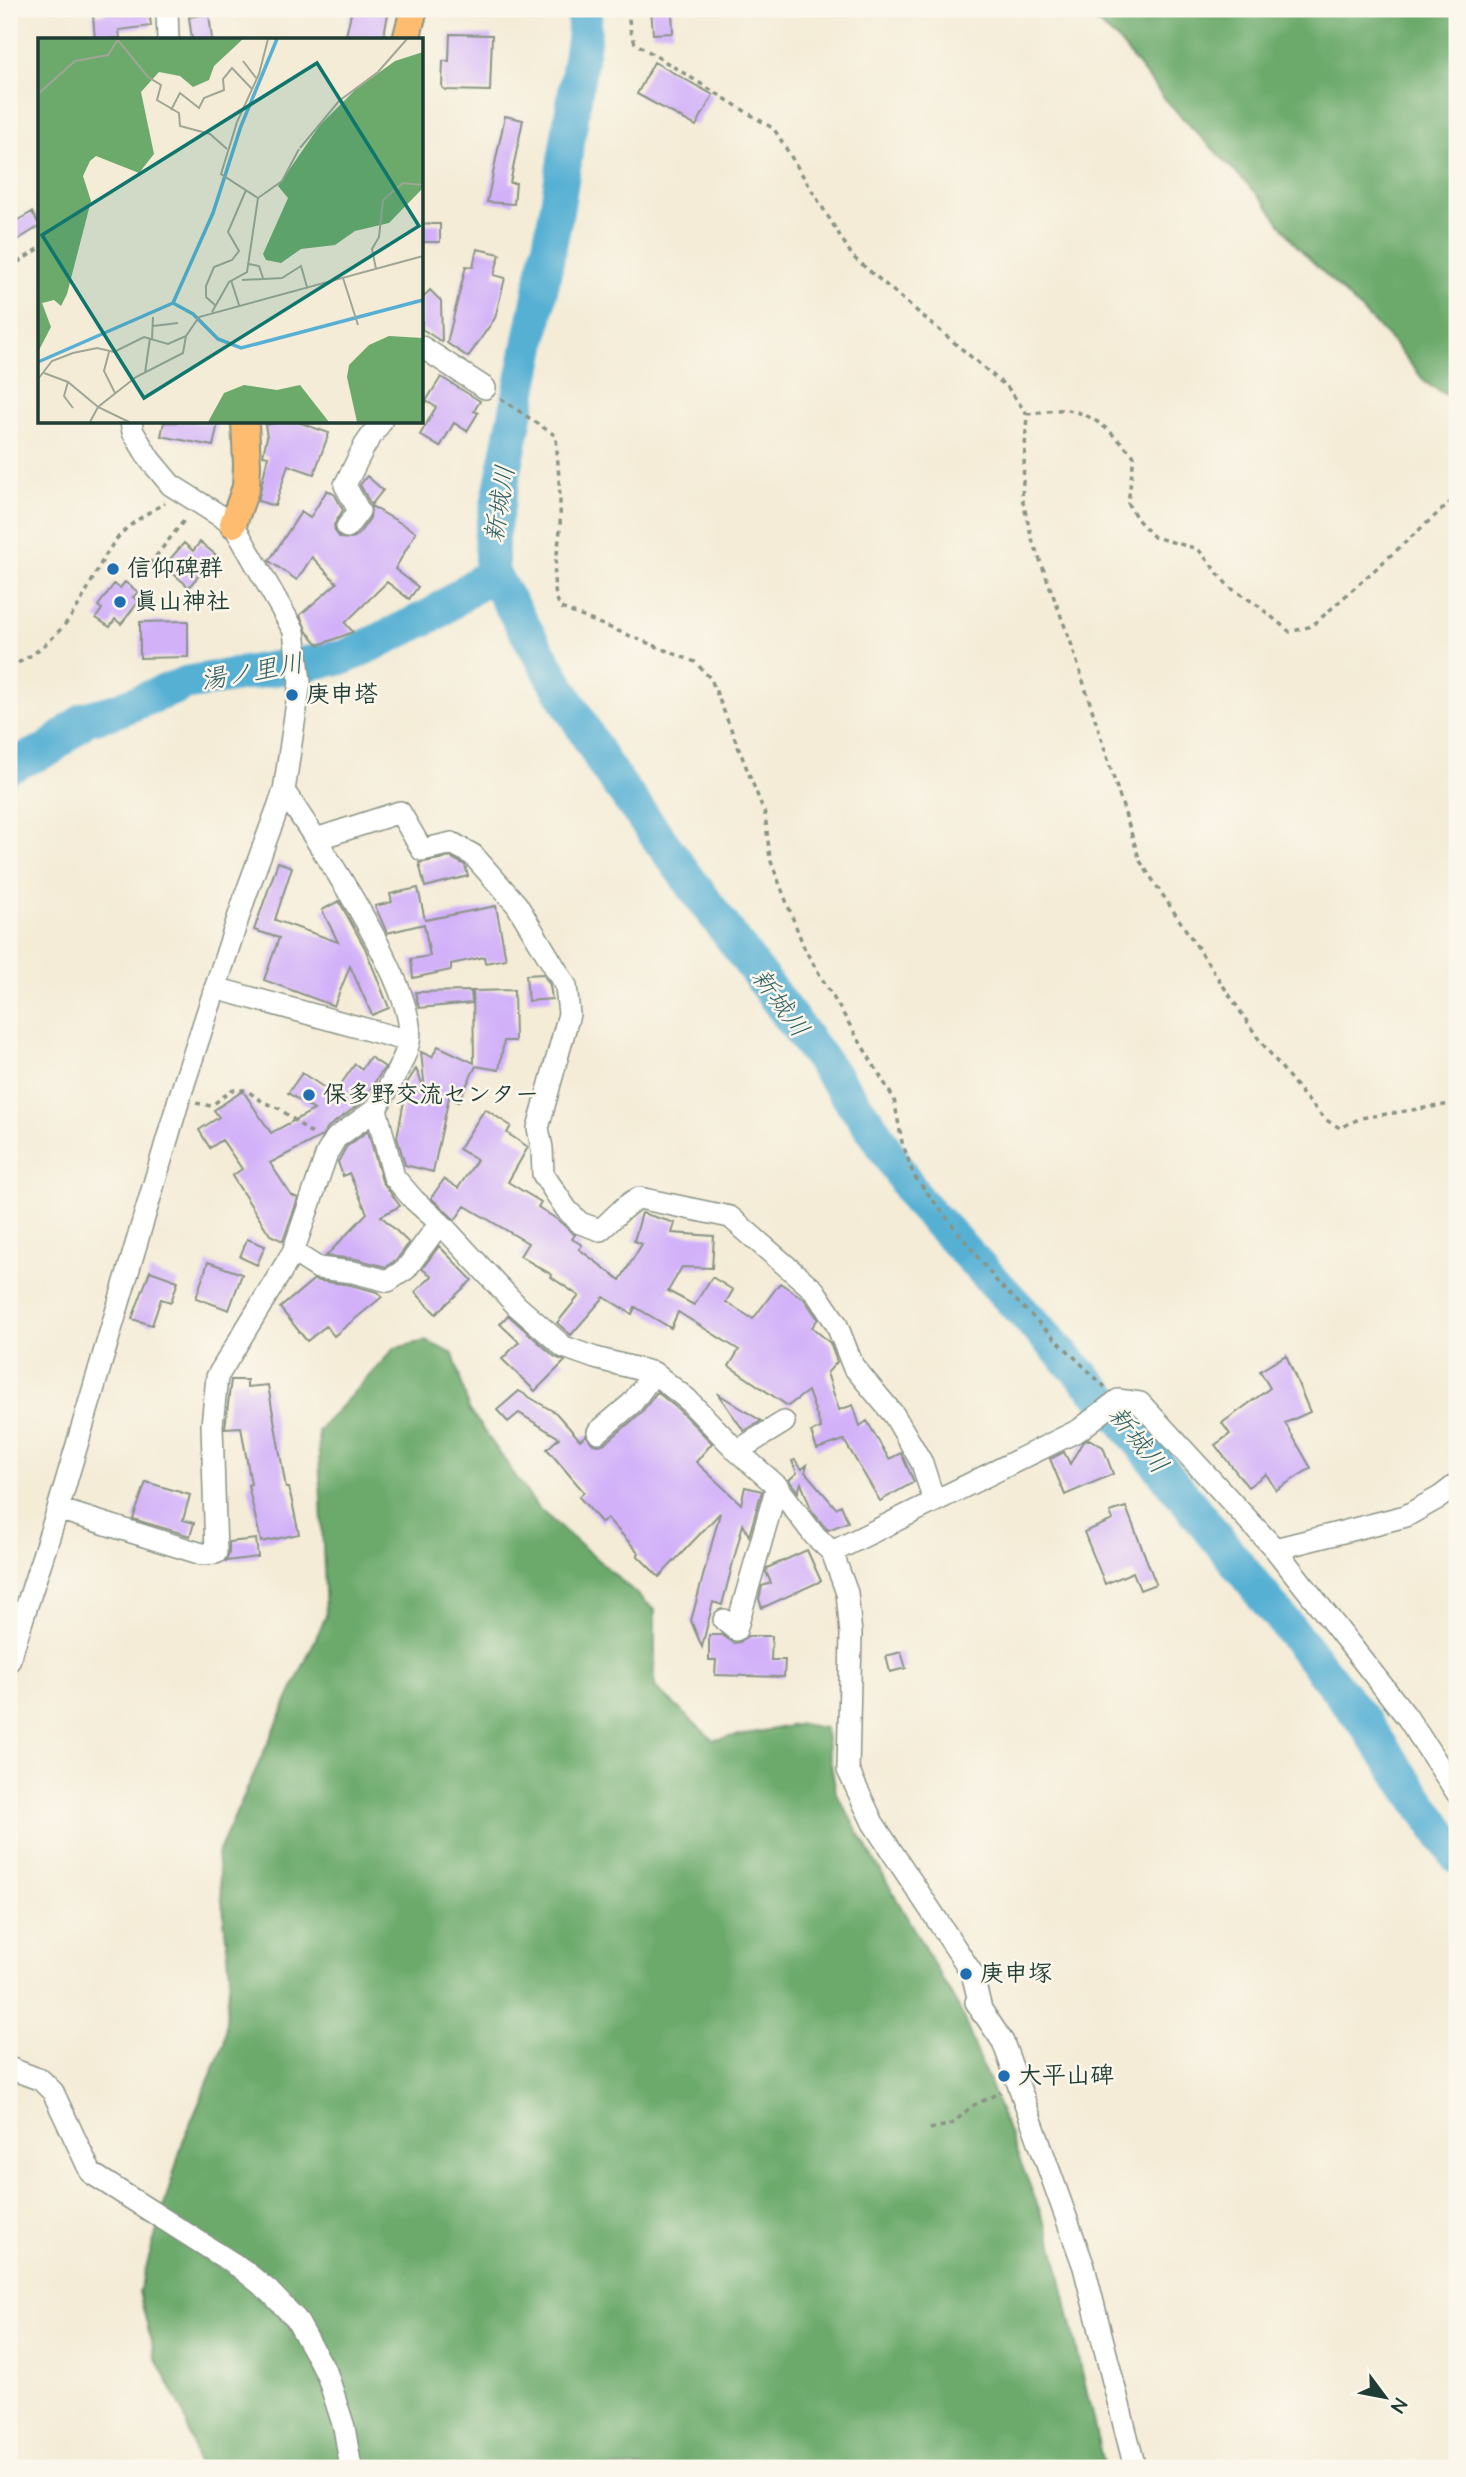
<svg xmlns="http://www.w3.org/2000/svg" width="1466" height="2477" font-family="'Architects Daughter','Klee One',sans-serif">
<style>
.forest{fill:#6caa6c;stroke:#467450;stroke-width:2}
.lines{fill:none;stroke-linecap:round;stroke-linejoin:round}
.river{stroke:#57b0d4;stroke-width:35}
.building{fill:#d2b1f9}
.minor-casing{stroke:#8a9486;stroke-width:24}
.major-casing{stroke:#8a9486;stroke-width:30}
.path{stroke:#8a9486;stroke-width:3.5;stroke-dasharray:5 5;stroke-linecap:butt}
.minor{stroke:#fff;stroke-width:21}
.major{stroke:#fdbc6f;stroke-width:26}
.poi-dot{fill:#1f6fb2;stroke:#fbf7ec;stroke-width:2.5}
.labels{text-anchor:middle;dominant-baseline:central;stroke-width:5;stroke-linejoin:round;paint-order:stroke}
.poi-label{font-size:24px;font-weight:bold;fill:#1f3d34;stroke:#fbf7ec;text-anchor:start}
.water-label{font-size:26px;font-style:italic;fill:#306064;stroke:#fbf7ec}
.inset-river{fill:none;stroke:#57b0d4;stroke-width:3.5}
.inset-road{fill:none;stroke:#9fa696;stroke-width:2}
.view{fill:#0f766e;fill-opacity:0.15;stroke:#0f766e;stroke-width:3.5}
.inset-edge{fill:none;stroke:#1f3d34;stroke-width:3.5}
</style>
<rect width="100%" height="100%" fill="#fbf7ec"/>
<filter id="ink" filterUnits="userSpaceOnUse"><feTurbulence type="fractalNoise" baseFrequency=".0143" numOctaves="2"/><feDisplacementMap in="SourceGraphic" scale="14" xChannelSelector="R" yChannelSelector="G"/><feConvolveMatrix kernelMatrix="1 2 1 2 8 2 1 2 1" color-interpolation-filters="sRGB"/></filter>
<filter id="wash" filterUnits="userSpaceOnUse"><feTurbulence type="fractalNoise" baseFrequency=".00686" numOctaves="4" result="noise"/><feDisplacementMap in="SourceGraphic" scale="28" xChannelSelector="R" yChannelSelector="G"/><feGaussianBlur stdDeviation="1.57" result="paint"/><feColorMatrix in="noise" values="0 0 0 0 0 0 0 0 0 0 0 0 0 0 0 0 0 1.4 0 .05"/><feComposite in="paint" operator="in"/></filter>
<g filter="url(#wash)">
<rect width="100%" height="100%" fill="#f4ecd7"/>
<!-- forest -->
<path class="forest" d="M1080,9H1457V411L1448,396L1426,383L1392,341L1296,245L1263,200L1170,105L1116,38Z
M426,1341L453,1354L469,1409L537,1507L655,1610V1687L713,1740L801,1724L825,1728L836,1793L961,2012L1053,2244L1104,2468H199L183,2411L155,2357L139,2292L183,2141L224,2044L230,1974L217,1855L326,1616L318,1431L395,1348Z"/>
<g class="lines">
<!-- river -->
<path class="river" d="M585,9L584,37L557,208L491,538L492,573L606,767L874,1131L917,1200L1113,1408L1367,1726L1457,1856
M9,766L49,749L85,719L112,712L187,683L345,657L434,614L492,573"/>
</g>
<g id="blocks">
<!-- building -->
<path class="building" d="M105,9H149L151,26L119,30L120,38L95,40L93,15L105,14Z
M352,9H389L383,40H345Z
M651,9H672L673,33L653,34Z
M209,14L212,40H192L189,17Z
M450,34L492,35L490,91L445,90L442,87L443,61H449Z
M654,62L713,95L696,126L637,94Z
M505,116L523,120L510,183H516L514,204L487,202Z
M32,212L40,226L9,245V225Z
M422,224H440V242H422Z
M477,249L500,254L494,275L505,278L495,318L468,357L447,343L466,266L473,267Z
M430,290L441,301L442,342L422,329V299Z
M441,377L480,401L474,411L478,413L467,431L454,423L440,447L420,435L436,407L426,401Z
M164,422L218,423L213,446L161,436Z
M281,422H298L329,433L314,474L288,465L275,506L258,501L268,456L263,455L267,437L265,425Z
M367,476L383,490L371,505L360,485Z
M327,490L335,495L343,510L334,525L335,531L340,538L351,539L358,535L370,518L371,506L416,532L395,569L418,587L409,599L387,582L345,623L353,632L319,645L307,632L300,615L337,583L312,557L297,580L269,561L301,512L310,518Z
M200,542L216,555L189,587L164,566L184,543L193,551Z
M125,582L138,592L133,597L139,601L121,624L115,619L110,627L96,618L102,609L98,606L114,584L120,588Z
M188,621V657L140,658V622Z
M450,857L465,865L468,876L425,887L419,863Z
M278,862L292,867L275,920L338,942L322,910L339,901L365,948L389,1008L372,1015L350,966L334,1006L264,980L279,938L254,930Z
M418,888L425,920L496,906L506,959L485,963L484,957L451,964V970L413,978L411,959L430,956L424,924L387,933L375,906L392,902L390,894Z
M543,974L550,985L552,999L528,1001L526,975Z
M514,990L515,1041H504L499,1070L476,1066L458,1102L449,1097L433,1172L405,1165L397,1137L405,1096L400,1094L416,1069L425,1090L421,1052L432,1057L438,1046L474,1063L473,991Z
M471,991L472,1003L419,1008L415,992Z
M370,1057L385,1067L360,1104L328,1127L322,1136L270,1163L291,1195L298,1198L283,1241L270,1235L232,1176L242,1169L222,1140L210,1148L199,1130L219,1117L214,1110L243,1091L271,1133L314,1110L288,1093L302,1073L334,1094L355,1064L362,1069Z
M485,1109L511,1126L507,1133L528,1147L508,1182L541,1202L538,1207L558,1220L575,1235L572,1239L582,1245L579,1249L620,1280L642,1244L634,1241L642,1213L675,1223L672,1233L714,1236L712,1268L682,1267L668,1291L694,1305L712,1277L733,1290L726,1302L753,1319L780,1283L804,1299L818,1319L812,1327L830,1343L837,1362L827,1373L839,1410L853,1405L860,1426L867,1421L889,1459L901,1453L914,1482L880,1501L844,1440L817,1449L811,1432L821,1428L808,1391L788,1406L729,1366L739,1350L678,1312L671,1328L635,1307L632,1314L604,1297L571,1335L557,1323L579,1296L551,1277L552,1275L520,1256L528,1243L465,1206L455,1220L431,1198L444,1179L458,1188L477,1160L459,1149Z
M368,1131L382,1181L400,1206L381,1216L409,1243L397,1259L386,1267L356,1259L326,1256L367,1213L349,1173L343,1176L338,1162L346,1147Z
M247,1239L265,1246L257,1265L240,1257Z
M439,1246L472,1280L436,1314L415,1292L432,1276L422,1269Z
M208,1262L242,1274L229,1310L196,1298Z
M150,1271L178,1281L171,1302L161,1299L152,1325L132,1319Z
M313,1280L351,1285L377,1292L382,1297L334,1336L326,1326L307,1341L280,1308Z
M508,1315L555,1357L565,1361L535,1391L502,1359L519,1342L500,1324Z
M1286,1355L1310,1412L1285,1423L1311,1468L1276,1490L1266,1474L1248,1487L1215,1445L1230,1434L1222,1423L1270,1388L1260,1371Z
M231,1380H247V1387L268,1385L286,1488H289L299,1534L261,1542L248,1485L251,1484L241,1427L225,1428Z
M519,1391L556,1413L580,1440L586,1435L593,1444L600,1445L607,1442L641,1413L657,1392L678,1409L712,1443L696,1462L741,1504L745,1487L762,1491L749,1536L743,1524L722,1605L713,1602L702,1647L691,1621L720,1513L659,1577L637,1555L639,1553L607,1518L602,1523L579,1497L584,1492L547,1449L559,1438L519,1413L508,1422L497,1410Z
M717,1393L761,1421L744,1431Z
M1089,1439L1103,1447L1113,1474L1065,1495L1050,1459L1064,1452L1070,1464L1082,1443Z
M795,1460L802,1469L807,1465L805,1472L836,1508L841,1505L848,1522L828,1530L824,1526L812,1511L801,1483L798,1492L789,1480L797,1473L792,1461Z
M146,1482L190,1495L183,1520L194,1523L190,1536L133,1519Z
M1126,1507L1156,1584L1140,1590L1133,1572L1105,1584L1084,1532L1113,1520L1110,1512Z
M256,1539L258,1557L226,1561L229,1553V1542Z
M807,1550L821,1581L762,1608L759,1599L762,1586L771,1583L766,1572L767,1568Z
M709,1635H722L734,1643L740,1642L747,1636H772L771,1660H785L784,1677L715,1675L716,1660H709Z
M901,1652L906,1668L890,1672L886,1656Z"/>
</g>
</g>
<g filter="url(#ink)">
<use href="#blocks" fill-opacity="0" stroke="#8a9486" stroke-width="2"/>
<g class="lines">
<defs>
<path id="minor" d="M167,9L168,40
M422,347L485,388
M347,527L359,511L345,485L365,445L381,422
M284,791C314,836 420,991 409,1042C404,1063 387,1090 376,1109L394,1177L414,1200L440,1223L517,1306L564,1347L595,1358L654,1373L687,1399L737,1451L777,1486L814,1535L832,1552L847,1593L851,1634L848,1770L873,1823L972,1973L982,2013
M316,839L400,812L422,850L452,843L473,855L517,905L566,986L569,1014L538,1128L542,1148L543,1174L567,1210L580,1223L600,1230C614,1219 623,1205 639,1198L730,1217L814,1290L836,1323L853,1366L894,1415L922,1463L934,1501
M215,988L409,1041
M293,1252L318,1268L353,1272L388,1281L406,1269L440,1223
M598,1432L632,1403L654,1373
M737,1451L784,1422
M58,1509L202,1554L216,1553L212,1425L217,1377L293,1252L327,1153L336,1138L376,1109
M1275,1549L1406,1516L1440,1497L1457,1484
M832,1552L1079,1430L1118,1400L1140,1403L1275,1549L1407,1717L1457,1793
M724,1620L736,1630L777,1486
M9,1661L58,1509L179,1099L246,894L284,791L300,682L294,631L233,524L171,485L150,460L133,432L131,422
M976,2002L1003,2042L1084,2267L1135,2468
M9,2068L41,2080L53,2092L91,2173L242,2269L269,2291L296,2319L327,2374L344,2427L351,2468"/>
<path id="major" d="M406,40L414,9
M233,524L246,487L247,465L245,422"/>
</defs>
<!-- minor casing -->
<use href="#minor" class="minor-casing"/>
<!-- major casing -->
<use href="#major" class="major-casing"/>
<!-- path -->
<path class="path" d="M628,9L630,29L635,43L774,129L853,257L1008,388L1027,414L1022,498L1032,539L1071,643L1140,861L1258,1038L1304,1096L1326,1120L1340,1128L1361,1118L1457,1103
M9,268L40,248
M501,399L556,436C558,466 561,498 560,528C559,555 547,583 561,608L695,662L711,679L765,814L770,859L805,950L894,1099L902,1142L914,1176L999,1284L1105,1387
M1027,414C1039,413 1054,409 1066,410C1095,413 1115,436 1134,456L1128,503L1137,519L1154,537L1198,549L1229,587L1256,604L1290,632L1312,626L1457,496
M137,580L186,518
M9,667C42,653 68,626 85,594C97,572 107,547 125,530C137,519 151,511 165,503
M196,1103L211,1106L232,1090H246L263,1102L280,1109L315,1136
M930,2129L952,2124L972,2106L1001,2092"/>
<!-- minor -->
<use href="#minor" class="minor"/>
<!-- major -->
<use href="#major" class="major"/>
</g>
</g>
<!-- markers -->
<g class="poi-dot">
<circle cx="113" cy="569" r="7"/>
<circle cx="120" cy="602" r="7"/>
<circle cx="292" cy="695" r="7"/>
<circle cx="309" cy="1095" r="7"/>
<circle cx="966" cy="1974" r="7"/>
<circle cx="1004" cy="2076" r="7"/>
</g>
<g class="labels">
<!-- poi labels -->
<g class="poi-label">
<text x="127" y="569">信仰碑群</text>
<text x="134" y="602">眞山神社</text>
<text x="306" y="695">庚申塔</text>
<text x="323" y="1095">保多野交流センター</text>
<text x="980" y="1974">庚申塚</text>
<text x="1018" y="2076">大平山碑</text>
</g>
<!-- water labels -->
<g class="water-label">
<text transform="translate(500 504) rotate(-81)">新城川</text>
<text transform="translate(252 672) rotate(-10)">湯ノ里川</text>
<text transform="translate(780 1003) rotate(54)">新城川</text>
<text transform="translate(1138 1440) rotate(51)">新城川</text>
</g>
</g>
<!-- overview -->
<g transform="translate(38 38)">
<rect width="385" height="385" fill="#f4ecd7"/>
<path d="M0,1H205L176,28L171,42L155,49L142,38L121,34L103,54L116,116L101,135L58,118L52,123L45,138L53,163L29,256L23,268L16,262L4,265L13,289L0,314ZM385,14V150L351,185L317,193L297,207L263,211L243,225L228,222L225,216L250,160L240,148L282,87L317,52L357,23ZM351,298L385,300V384H319L309,339L311,327L331,307ZM206,347L239,352L262,347L291,384H170L186,355Z" fill="#6caa6c"/>
<path class="inset-river" d="M135,265L155,276L180,301L203,310L385,262M0,324L135,265L175,175L203,88L239,1"/>
<path class="inset-road" d="M79,1L110,39L123,47L119,62L141,75L142,88L172,96L189,111M205,23L218,40M0,56L37,23L70,17L79,3M133,72L142,55L161,70L166,60L186,52L185,41L194,30L214,51M262,110L301,63L340,34L369,1M220,160L183,136L199,84L221,36L230,1M211,226L221,228L225,240M338,231L334,211L341,199L345,162L365,145L385,147M305,240L320,287M193,242L201,267M204,242L244,240L263,228L269,249M177,267L168,259V248L176,229L194,222L201,213L190,194L208,152M174,274L191,244L209,234L220,160L244,143L261,111M115,288L140,285M114,301L115,279M71,314L66,333L77,355M6,335L30,344L60,369L91,384M107,335L112,300M0,341L14,323L35,315L59,310L76,314L106,299L130,306L148,298M30,344L26,358L35,370M52,384L60,369L98,339L145,315L148,298L161,279L385,218"/>
<path class="view" d="M279,25L381,188L106,360L4,197Z"/>
<rect width="385" height="385" class="inset-edge"/>
</g>
<!-- margin -->
<rect width="1466" height="2477" fill="none" stroke="#fbf7ec" stroke-width="35"/>
<!-- north arrow -->
<g transform="translate(1385 2397) rotate(122)" stroke="#fbf7ec" stroke-width="5" paint-order="stroke">
<path d="M0-5L12 26L0 18L-12 26Z" fill="#1f3d34"/>
<text y="-10" font-size="19" font-weight="bold" text-anchor="middle" fill="#1f3d34">N</text>
</g>
</svg>
